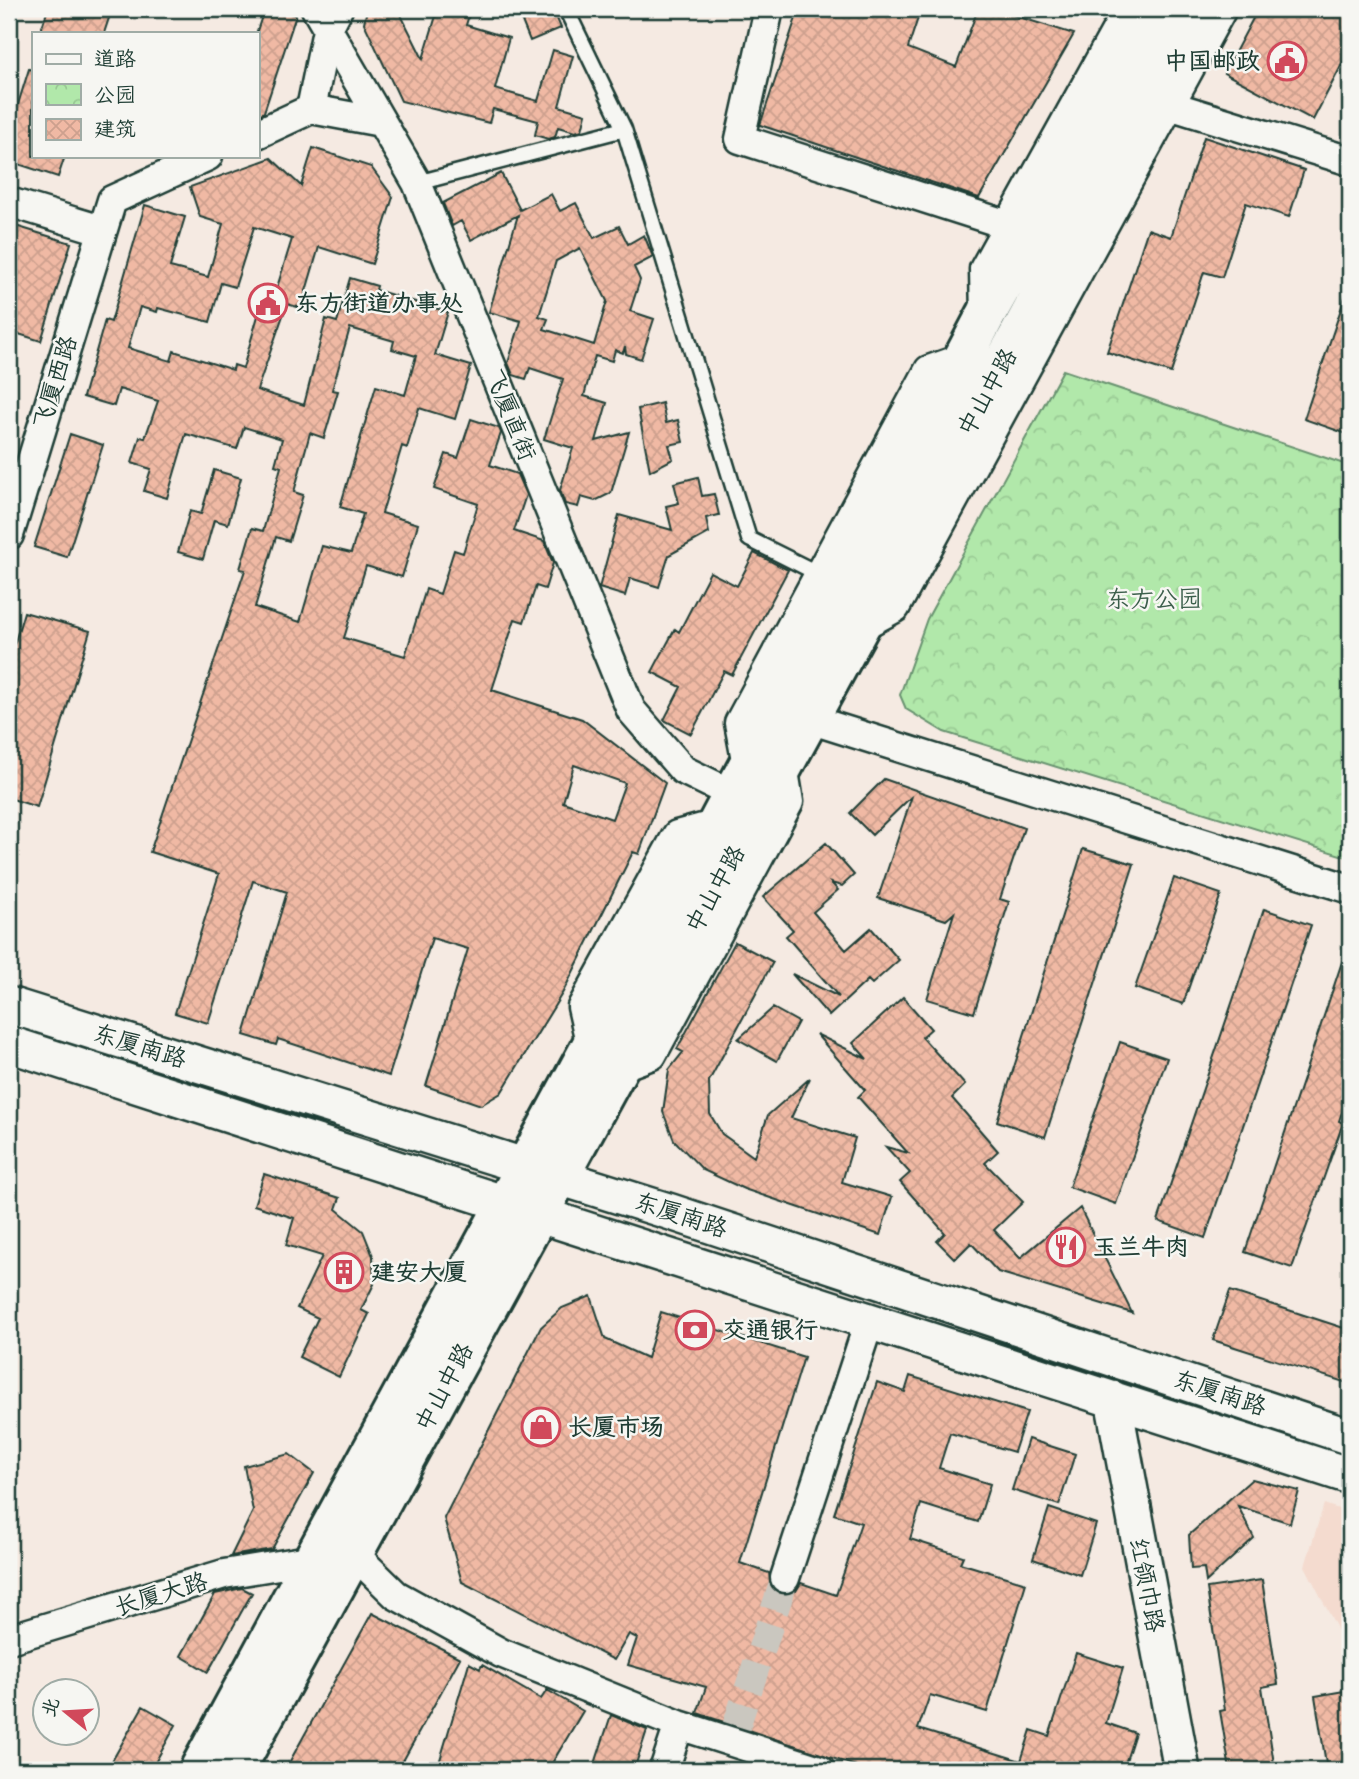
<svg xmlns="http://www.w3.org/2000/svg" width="1359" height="1779" font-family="'Shantell Sans','LXGW WenKai TC',sans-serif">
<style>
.built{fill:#f4dbcf}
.park{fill:url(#park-crowns);stroke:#68926f;stroke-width:2}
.building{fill:url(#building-cross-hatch);stroke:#1f3d34;stroke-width:2;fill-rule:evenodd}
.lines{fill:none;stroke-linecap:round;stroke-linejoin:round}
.minor-tunnel{stroke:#cac7bf;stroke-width:28;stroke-dasharray:28 14;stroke-linecap:butt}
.service-casing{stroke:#1f3d34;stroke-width:19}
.minor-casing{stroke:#1f3d34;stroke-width:33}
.tertiary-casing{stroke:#1f3d34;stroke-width:40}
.secondary-casing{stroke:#1f3d34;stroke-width:44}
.service{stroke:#f6f6f2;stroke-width:14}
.minor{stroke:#f6f6f2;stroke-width:28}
.tertiary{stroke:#f6f6f2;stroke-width:35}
.secondary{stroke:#f6f6f2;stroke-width:38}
.labels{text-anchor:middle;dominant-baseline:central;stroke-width:5;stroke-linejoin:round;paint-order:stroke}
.poi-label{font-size:24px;font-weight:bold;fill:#1f3d34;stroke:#f6f6f2;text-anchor:start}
.street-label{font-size:24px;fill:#1f3d34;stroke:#f6f6f2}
.park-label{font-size:24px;fill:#3c5f4c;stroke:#f6f6f2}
</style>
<defs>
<pattern id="park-crowns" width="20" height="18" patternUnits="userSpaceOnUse" patternTransform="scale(1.75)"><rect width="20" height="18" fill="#b1e8aa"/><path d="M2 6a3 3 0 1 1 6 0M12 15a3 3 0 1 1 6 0" fill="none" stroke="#98c893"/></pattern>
<pattern id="building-cross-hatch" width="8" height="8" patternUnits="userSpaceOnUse" patternTransform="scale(1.75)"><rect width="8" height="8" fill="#f0b9a4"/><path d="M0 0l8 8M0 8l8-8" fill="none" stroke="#cda08e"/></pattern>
</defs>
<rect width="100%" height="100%" fill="#f5eae2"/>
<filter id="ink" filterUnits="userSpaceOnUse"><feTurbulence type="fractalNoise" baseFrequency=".0143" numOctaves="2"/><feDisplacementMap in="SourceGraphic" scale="14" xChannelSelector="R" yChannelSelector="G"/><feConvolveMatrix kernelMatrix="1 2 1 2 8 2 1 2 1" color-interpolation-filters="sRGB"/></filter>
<g filter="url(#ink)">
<!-- built -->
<path class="built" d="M1324,1504L1350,1513V1654L1305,1566Z"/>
<!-- park -->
<path class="park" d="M1063,370L1350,466V858L944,732L906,709L900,695L927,619Z"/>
<!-- building -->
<path class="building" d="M48,9H112L104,33H40Z
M367,9H398L423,59L438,9H471L466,25L509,38L495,89L538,101L553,50L573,56L559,106L586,114L582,130L575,132L558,127L555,137L548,139L535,135L538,121L493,109L489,123L401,101L364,23Z
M517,9H553L561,28L530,41Z
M799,9H921L908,48L956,67L978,9H993L1074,34L979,198L760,125Z
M1258,9H1350V49L1313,120L1224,73Z
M282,11L296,15L264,112L257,116V31L262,16Z
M29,69L33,70V156H65L58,177L9,161V133Z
M1204,137L1304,170L1289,217L1246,203L1222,277L1204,272L1171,373L1107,352L1148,229L1171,237Z
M313,148L371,167L393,197L372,264L319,247L301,308L287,304L257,390L304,405L326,319L337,322L350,278L377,286L376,290L448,312L435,355L471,366L455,419L419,408L407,448L402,446L382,513L418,524L402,577L366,566L344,638L405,656L426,589L440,594L454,550L463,553L478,504L434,489L446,454L458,458L471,419L499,428L501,433L490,465L517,474L526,495L514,531L544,541L553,563L545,589L536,586L524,622L515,619L492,690L582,719L665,783L639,854L633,852L563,992L501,1093L481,1105L426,1086L468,949L432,938L389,1076L278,1039L276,1045L244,1035L287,892L253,881L208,1023L175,1013L219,874L150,852L245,570L240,569L252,528L263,531L281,467L275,465L282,439L244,427L237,449L186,434L167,498L144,491L151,469L132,463L140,437L145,438L158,401L119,389L114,406L83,397L105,320L111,322L145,205L185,217L170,267L208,277L223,224L200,217L190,187L271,158L301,186ZM254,227L292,239L274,297L264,295L243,368L234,365L233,370L174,351L171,361L128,348L140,307L157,312L158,308L210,322L221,283L235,287ZM350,328L394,341L392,349L416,356L405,395L376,386L340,507L363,514L351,553L322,546L300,622L255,607L276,537L289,541L303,495L294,492L310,433L324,438L338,391L332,390ZM574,765L625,783L612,819L563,802Z
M501,173L520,210L551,194L560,211L576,203L594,238L619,226L628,244L644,235L653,257L634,267L640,280L630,311L654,319L641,359L626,354L625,346L623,353L615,350L612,361L595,356L584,396L607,403L596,441L629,432L611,493L595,501L581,497L578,507L565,504L560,490L573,448L544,439L563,379L530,368L526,379L513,375L508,363L521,321L489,312L518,215L471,240L461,221L452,226L443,203ZM580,248L607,301L594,345L544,329L548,319L539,316L556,261Z
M9,224L71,243L41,341L9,331Z
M1347,291H1350V435L1304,419Z
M662,403L666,423L678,420L683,442L669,445L673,459L650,471L638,409Z
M70,434L103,445L67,557L34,547Z
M214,470L241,478L228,524L214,520L203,559L178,552L190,511L201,514Z
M698,477L702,496L714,494L719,515L706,518L709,533L669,555L659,587L630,578L625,596L599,588L619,515L672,530L666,506L679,503L674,483Z
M754,553L788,570L732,675L724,671L691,734L664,720L681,687L652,672L675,629L679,632L710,572L737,586Z
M24,612L90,631L37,807L9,798V662Z
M884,779L1024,828L1000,899L1009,902L974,1013L927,999L954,913L946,920L878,898L912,796L872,835L850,813Z
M826,843L854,875L842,886L831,883L838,890L813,912L846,950L871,928L899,960L872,984L868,980L829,1016L792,974L839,997L786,936L793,930L763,897Z
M1083,849L1134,864L1045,1137L997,1121Z
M1174,878L1221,894L1183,1004L1135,988Z
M1264,909L1311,925L1205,1238L1158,1221Z
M735,942L773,962L709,1081L710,1114L722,1134L754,1157L768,1115L810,1078L791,1118L855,1138L842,1182L892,1197L880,1235L744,1189L703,1170L674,1140L663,1112L669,1070L683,1052L677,1049Z
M1347,947L1350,948V1089L1339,1121L1343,1123L1292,1268L1245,1252Z
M903,997L931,1029L922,1037L965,1085L952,1098L998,1151L985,1163L1023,1202L994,1230L1020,1258L1080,1208L1132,1313L998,1272L971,1243L955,1259L937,1241L945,1233L900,1182L910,1173L886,1147L908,1153L858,1097L865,1090L816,1034L867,1059L853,1043Z
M773,1008L798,1022L777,1061L738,1039Z
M1120,1042L1167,1058L1116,1204L1069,1187Z
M264,1174L340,1198L336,1209L363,1231L373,1256L374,1284L361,1310L369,1314L339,1377L299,1357L318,1318L297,1308L322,1256L286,1245L294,1218L254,1205Z
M1230,1291L1350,1330V1384L1213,1340Z
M591,1296L605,1339L647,1358L661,1312L804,1357L740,1563L769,1573L772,1589L780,1594L796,1591L801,1583L836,1595L861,1523L834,1514L877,1382L905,1392L910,1376L1027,1412L1014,1452L950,1433L939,1468L990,1484L978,1522L921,1504L910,1539L963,1556L960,1563L1026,1583L987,1712L930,1695L918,1729L1021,1761L1031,1730L1049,1736L1076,1653L1123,1668L1106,1723L1135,1733L1123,1770H868L697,1713L706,1687L628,1665L637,1638L629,1634L614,1660L462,1582L444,1518L541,1327L562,1308Z
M1028,1439L1075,1454L1059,1505L1012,1490Z
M289,1454L314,1473L272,1549L231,1556L253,1511L244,1466Z
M1252,1479L1299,1491L1290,1523L1238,1506L1254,1538L1206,1582L1204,1568L1191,1569L1189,1535Z
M1049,1508L1096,1524L1080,1575L1033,1559Z
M1262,1580L1278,1684L1262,1687L1275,1770H1230L1220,1711L1225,1710L1207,1588Z
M242,1588L252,1593L208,1672L181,1656L215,1594Z
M372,1613L460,1658L398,1770H285Z
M469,1663L480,1669L482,1665L541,1699L547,1690L583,1711L548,1770H437Z
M1350,1690V1770H1327L1315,1696Z
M143,1706L176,1725L151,1770H107Z
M611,1715L647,1730L634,1770H593Z"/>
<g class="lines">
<!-- minor-tunnel -->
<path class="minor-tunnel" d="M735,1730L785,1578"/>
<defs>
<path id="service" d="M566,9L624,129L749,539L819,574
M417,183L624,129"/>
<path id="minor" d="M316,9L417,183L631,710L683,770L732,794
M769,9L740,139L1008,225
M1169,105L1350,161
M311,109L381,122
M257,134L311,109L327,30L338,9
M9,202L101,230
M985,317L984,269L1128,9
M9,535L112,200L208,156
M858,628L895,608L1222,9
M809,719L1350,889
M747,765L739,723L929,370L963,358
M591,1046L582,1007L677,835L717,824
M617,1068L652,1055L789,802L783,765
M354,1554L396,1595L501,1653L679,1725L820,1770
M785,1578L870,1319
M9,1639L224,1574L315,1559
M664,1770L679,1725"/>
<path id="tertiary" d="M9,1005L671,1212L1350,1437
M9,1044L1350,1476
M1113,1399L1182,1770"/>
<path id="secondary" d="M199,1770L591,1046L717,824L985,317L1157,9
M235,1770L1197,9"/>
</defs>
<!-- service casing -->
<use href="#service" class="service-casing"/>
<!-- minor casing -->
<use href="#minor" class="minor-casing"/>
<!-- tertiary casing -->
<use href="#tertiary" class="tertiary-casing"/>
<!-- secondary casing -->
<use href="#secondary" class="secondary-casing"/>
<!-- service -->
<use href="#service" class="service"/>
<!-- minor -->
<use href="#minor" class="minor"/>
<!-- tertiary -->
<use href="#tertiary" class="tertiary"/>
<!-- secondary -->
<use href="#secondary" class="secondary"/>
</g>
</g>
<!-- icons -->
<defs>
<symbol id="civic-ring" viewBox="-11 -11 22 22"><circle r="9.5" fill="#f6f6f2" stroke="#d1495b" stroke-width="1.5"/><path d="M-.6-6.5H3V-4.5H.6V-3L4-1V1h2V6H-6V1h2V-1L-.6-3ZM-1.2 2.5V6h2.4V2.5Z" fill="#d1495b"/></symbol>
<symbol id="restaurant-ring" viewBox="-11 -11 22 22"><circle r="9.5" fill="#f6f6f2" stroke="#d1495b" stroke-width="1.5"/><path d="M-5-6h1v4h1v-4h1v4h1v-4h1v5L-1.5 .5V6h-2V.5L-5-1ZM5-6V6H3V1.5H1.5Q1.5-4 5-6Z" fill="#d1495b"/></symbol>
<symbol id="building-ring" viewBox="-11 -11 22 22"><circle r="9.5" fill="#f6f6f2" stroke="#d1495b" stroke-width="1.5"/><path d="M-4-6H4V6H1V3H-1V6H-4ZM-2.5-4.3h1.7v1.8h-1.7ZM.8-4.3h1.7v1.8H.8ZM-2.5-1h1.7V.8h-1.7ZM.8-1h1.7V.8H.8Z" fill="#d1495b"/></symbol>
<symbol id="bank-ring" viewBox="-11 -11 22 22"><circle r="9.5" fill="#f6f6f2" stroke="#d1495b" stroke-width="1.5"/><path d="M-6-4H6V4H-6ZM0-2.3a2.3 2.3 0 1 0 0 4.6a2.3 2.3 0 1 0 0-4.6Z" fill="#d1495b"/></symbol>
<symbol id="shop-ring" viewBox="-11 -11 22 22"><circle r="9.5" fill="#f6f6f2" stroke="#d1495b" stroke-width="1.5"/><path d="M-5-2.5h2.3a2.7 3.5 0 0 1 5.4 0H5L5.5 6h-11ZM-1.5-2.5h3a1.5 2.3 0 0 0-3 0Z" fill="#d1495b"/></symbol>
</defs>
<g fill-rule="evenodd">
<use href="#civic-ring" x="1265" y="39" width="44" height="44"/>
<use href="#civic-ring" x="246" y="281" width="44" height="44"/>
<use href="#restaurant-ring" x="1044" y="1225" width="44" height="44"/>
<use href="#building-ring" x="322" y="1250" width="44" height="44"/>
<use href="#bank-ring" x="673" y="1308" width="44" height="44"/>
<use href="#shop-ring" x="519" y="1405" width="44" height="44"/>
</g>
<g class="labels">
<!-- poi labels -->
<g class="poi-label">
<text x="1260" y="61" text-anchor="end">中国邮政</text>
<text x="295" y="303">东方街道办事处</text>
<text x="1093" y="1247">玉兰牛肉</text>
<text x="371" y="1272">建安大厦</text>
<text x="722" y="1330">交通银行</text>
<text x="568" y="1427">长厦市场</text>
</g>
<!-- street labels -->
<g class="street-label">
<text transform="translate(55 382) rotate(-73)">飞厦西路</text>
<text transform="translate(987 392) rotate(-61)">中山中路</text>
<text transform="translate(511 415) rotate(68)">飞厦直街</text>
<text transform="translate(715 889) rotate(-61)">中山中路</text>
<text transform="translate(140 1046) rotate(17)">东厦南路</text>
<text transform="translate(681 1215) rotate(18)">东厦南路</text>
<text transform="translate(444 1387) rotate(-62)">中山中路</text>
<text transform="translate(1220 1393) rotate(18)">东厦南路</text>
<text transform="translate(1147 1585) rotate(79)">红领巾路</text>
<text transform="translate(161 1594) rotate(-17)">长厦大路</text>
</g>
<!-- park labels -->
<g class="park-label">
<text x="1154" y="599">东方公园</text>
</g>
</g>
<!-- margin -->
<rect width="1359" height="1779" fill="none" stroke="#f6f6f2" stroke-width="35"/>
<rect x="18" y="18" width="1324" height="1744" fill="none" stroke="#1f3d34" stroke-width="2.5" filter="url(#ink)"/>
<!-- legend -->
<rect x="32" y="32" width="228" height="126" fill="#f6f6f2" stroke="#a0aca6" stroke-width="2"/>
<rect x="46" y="54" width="35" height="10" fill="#f6f6f2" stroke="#a0aca6" stroke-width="2"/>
<text x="94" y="66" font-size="21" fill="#1f3d34">道路</text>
<rect x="46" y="84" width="35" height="21" fill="url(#park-crowns)" stroke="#a0aca6" stroke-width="2"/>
<text x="94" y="102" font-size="21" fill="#1f3d34">公园</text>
<rect x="46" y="119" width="35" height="21" fill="url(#building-cross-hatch)" stroke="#a0aca6" stroke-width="2"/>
<text x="94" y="136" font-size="21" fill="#1f3d34">建筑</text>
<!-- north arrow -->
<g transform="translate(66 1712) rotate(288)"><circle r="33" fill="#f6f6f2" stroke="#a0aca6" stroke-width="2"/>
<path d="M0-5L12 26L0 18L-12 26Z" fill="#d1495b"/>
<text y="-10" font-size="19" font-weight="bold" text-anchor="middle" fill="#1f3d34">北</text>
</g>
</svg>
